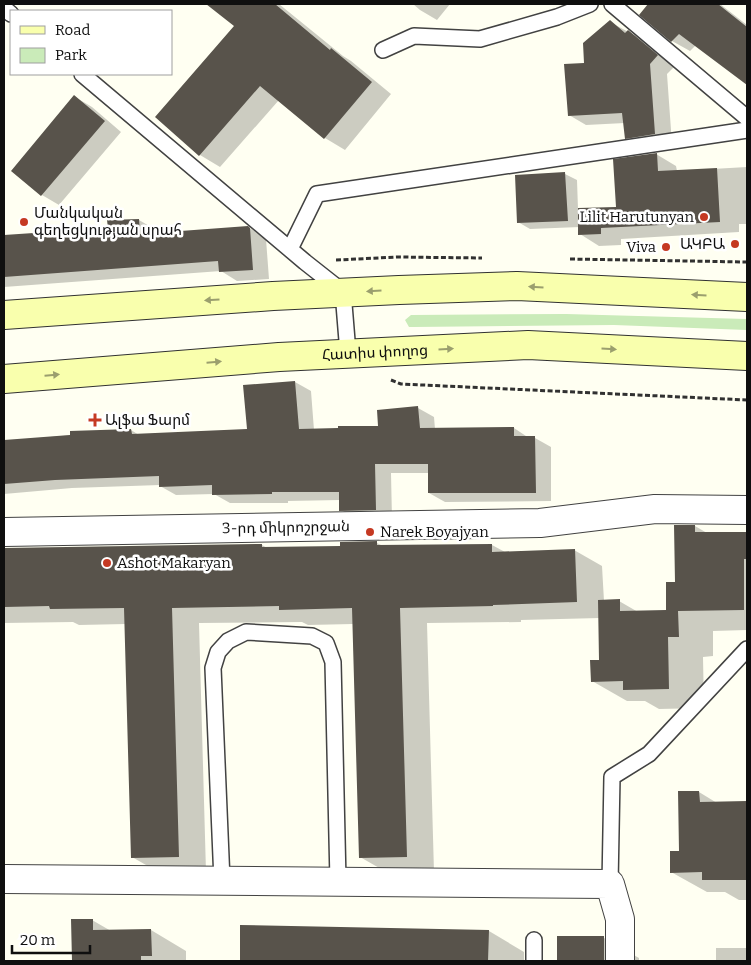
<svg xmlns="http://www.w3.org/2000/svg" width="751" height="965" font-family="Bitter,'Noto Sans Armenian',serif">
<style>
.green{fill:#caebb9}
.shadow{fill:#0003}
.building{fill:#58534b}
.lines{fill:none;stroke-linecap:round;stroke-linejoin:round}
.service-casing{stroke:#424242;stroke-width:18}
.minor-casing{stroke:#424242;stroke-width:30}
.secondary-casing{stroke:#313131;stroke-width:30}
.path{stroke:#313131;stroke-width:3;stroke-dasharray:5 2.5;stroke-linecap:butt}
.service{stroke:#fff;stroke-width:15}
.minor{stroke:#fff;stroke-width:28}
.secondary{stroke:#f9ffad;stroke-width:28}
.oneway{fill:#9b9f6e}
.poi-dot{fill:#c53922;stroke:#fff;stroke-width:2}
.labels{text-anchor:middle;dominant-baseline:central;stroke-width:5;stroke-linejoin:round;paint-order:stroke}
.poi-label{font-size:15px;fill:#0f0f0f;stroke:#fff;text-anchor:start}
.street-label{font-size:15px;fill:#0f0f0f;stroke:#fff}
</style>
<rect width="100%" height="100%" fill="#fffff2"/>
<!-- green -->
<path class="green" d="M566,314L747,319V330L614,325L413,327H409L405,320L411,315Z"/>
<!-- shadow -->
<path class="shadow" d="M208,4H279L343,56L351,61L391,94L345,150L325,138L279,100L220,167L200,155L156,117L235,26Z
M413,4H450L437,20L420,10Z
M649,4H720L747,25V84L696,45L690,51L672,41L641,15Z
M610,22L645,41L675,66L667,74L672,144L643,148L626,138L625,123L586,125L569,115L585,64Z
M75,97L92,107L121,132L59,205L42,195L13,170Z
M656,154L676,166L677,171L747,167V224H739V232L621,239V245L599,246L580,234V227L530,229L518,222L565,174L577,180L578,209L617,208Z
M139,220L156,230V234L248,227L266,239L269,279L237,281L221,271L4,287V236L109,229Z
M295,382L311,391L314,430L380,427L418,408L434,417L435,429L514,428L529,438H535L551,447V501L445,502L429,493V473H391L392,519H357L341,510L340,500L288,501V503H230L214,494L176,495L160,486V485L72,488L4,494V441L131,430L139,435L248,431Z
M695,526L707,533H747V630L713,631V656L703,657L704,708L659,709L645,701H627L592,681L601,661L600,618L521,620V622L427,623L434,872L388,873L360,857L353,624L308,625L302,622L199,623L206,872L160,873L132,857L126,624L79,625L73,622L4,623V549L262,545L267,548L341,547L377,543L383,546L492,545L505,552L574,550L602,566L604,601H619L638,612L667,611Z
M699,792L717,803L747,802V900H739L725,892H707L671,872L680,853Z
M73,920H92L111,931L151,930L186,951V961H73Z
M242,926L489,931L524,952V961H241Z
M558,938H604L639,958V961H558Z
M716,948H747V961H716Z"/>
<!-- building -->
<path class="building" d="M206,4H275L330,50L331,48L372,82L324,139L260,86L199,156L155,117L234,26Z
M648,4H718L747,27V85L679,34L671,42L639,15Z
M610,20L625,33L628,30L658,55L650,64L655,134L625,139L622,113L568,116L564,64L584,63L583,43Z
M74,95L105,121L41,196L11,171Z
M657,153L658,171L717,168L720,222L601,228V234L578,235V208L616,207L613,159Z
M565,172L568,221L517,223L515,175Z
M139,219L140,234L248,226L250,228L253,270L219,272L218,261L4,277V235L108,228L107,220Z
M295,381L299,429L338,428V426H378L377,410L418,406L420,428L514,427V436H535L536,493H428V464H375L376,510L339,511V492H272V494L212,495V485L159,487V476L55,480L4,484V440L70,435V431L131,429L132,434L247,429L243,385Z
M674,525H695V532H747V559H744V610L678,611L679,637H668L669,689L623,690V681L591,682L590,660H599L598,600L620,599V611L666,610V582H675Z
M377,541V545L492,544V552L575,549L577,602L493,605V606L400,608L407,857L359,858L352,608L279,610V606L172,608L179,857L131,858L124,608L50,609L49,606L4,607V548L262,544V547L340,546V542Z
M678,791H699L700,802L747,801V880H702V872L670,873V851H679Z
M71,919H93V930L151,929L152,956H141V961H72Z
M240,925L489,930L488,961H240Z
M557,936H604V961H557Z"/>
<g class="lines">
<defs>
<path id="service" d="M612,4L747,118
M4,8L11,14
M383,50L414,36L480,39L557,17L590,4
M82,74L305,262L343,292L348,353
M290,249L317,194L747,130
M222,881L213,668L218,652L228,641L246,632L312,636L326,643L333,662L338,881
M610,884L612,777L649,754L747,649
M534,940V961"/>
<g id="minor">
<path id="s1" d="M4,532L540,523L655,509L747,510"/>
<path d="M4,879L610,884L620,919V961"/>
</g>
<g id="secondary">
<path d="M4,315L273,296L399,290L517,286L747,297"/>
<path id="s2" d="M4,379L279,357L528,345L747,356"/>
</g>
</defs>
<!-- service casing -->
<use href="#service" class="service-casing"/>
<!-- minor casing -->
<use href="#minor" class="minor-casing"/>
<!-- secondary casing -->
<use href="#secondary" class="secondary-casing"/>
<!-- path -->
<path class="path" d="M570,259L747,262
M336,260L398,257L482,258
M391,380L401,384L747,400"/>
<!-- service -->
<use href="#service" class="service"/>
<!-- minor -->
<use href="#minor" class="minor"/>
<!-- secondary -->
<use href="#secondary" class="secondary"/>
</g>
<!-- one-way arrows -->
<defs><path id="oneway-solid" d="M-6-.8H1V-3.2L6.5 0L1 3.2V.8H-6Z" transform="scale(1.25)"/></defs>
<g class="oneway">
<use href="#oneway-solid" transform="translate(536 287) rotate(-177)"/>
<use href="#oneway-solid" transform="translate(374 291) rotate(177)"/>
<use href="#oneway-solid" transform="translate(699 295) rotate(-177)"/>
<use href="#oneway-solid" transform="translate(212 300) rotate(176)"/>
<use href="#oneway-solid" transform="translate(446 349) rotate(-3)"/>
<use href="#oneway-solid" transform="translate(609 349) rotate(3)"/>
<use href="#oneway-solid" transform="translate(214 362) rotate(-5)"/>
<use href="#oneway-solid" transform="translate(52 375) rotate(-5)"/>
</g>
<!-- markers -->
<g class="poi-dot">
<circle cx="704" cy="217" r="5"/>
<circle cx="24" cy="222" r="5"/>
<circle cx="735" cy="244" r="5"/>
<circle cx="666" cy="247" r="5"/>
<path d="M92.5 412.5h5v5h5v5h-5v5h-5v-5h-5v-5h5z"/>
<circle cx="370" cy="532" r="5"/>
<circle cx="107" cy="563" r="5"/>
</g>
<g class="labels">
<!-- poi labels -->
<g class="poi-label">
<text x="34" y="213">Մանկական<tspan x="34" dy="17">գեղեցկության սրահ</tspan></text>
<text x="694" y="217" text-anchor="end">Lilit Harutunyan</text>
<text x="725" y="244" text-anchor="end">ԱԿԲԱ</text>
<text x="656" y="247" text-anchor="end">Viva</text>
<text x="105" y="420">Ալֆա Ֆարմ</text>
<text x="380" y="532">Narek Boyajyan</text>
<text x="117" y="563">Ashot Makaryan</text>
</g>
<!-- street labels -->
<g class="street-label">
<text stroke="none"><textPath href="#s2" startOffset="372">Հատիս փողոց</textPath></text>
<text stroke="none"><textPath href="#s1" startOffset="282">3-րդ միկրոշրջան</textPath></text>
</g>
</g>
<!-- border -->
<rect width="751" height="965" fill="none" stroke="#0f0f0f" stroke-width="10"/>
<!-- legend -->
<rect x="10" y="10" width="162" height="65" fill="#ffffff" stroke="#9f9f9f"/>
<rect x="20" y="26" width="25" height="8" fill="#f9ffad" stroke="#9f9f9f"/>
<text x="55" y="35" font-size="15" fill="#0f0f0f">Road</text>
<rect x="20" y="48" width="25" height="15" fill="#caebb9" stroke="#9f9f9f"/>
<text x="55" y="60" font-size="15" fill="#0f0f0f">Park</text>
<!-- scale -->
<path d="M12 945v8h78v-8" fill="none" stroke="#0f0f0f" stroke-width="2.5"/>
<text x="20" y="945" font-size="15" fill="#0f0f0f" stroke="#ffffff" stroke-width="4" paint-order="stroke">20 m</text>
</svg>
